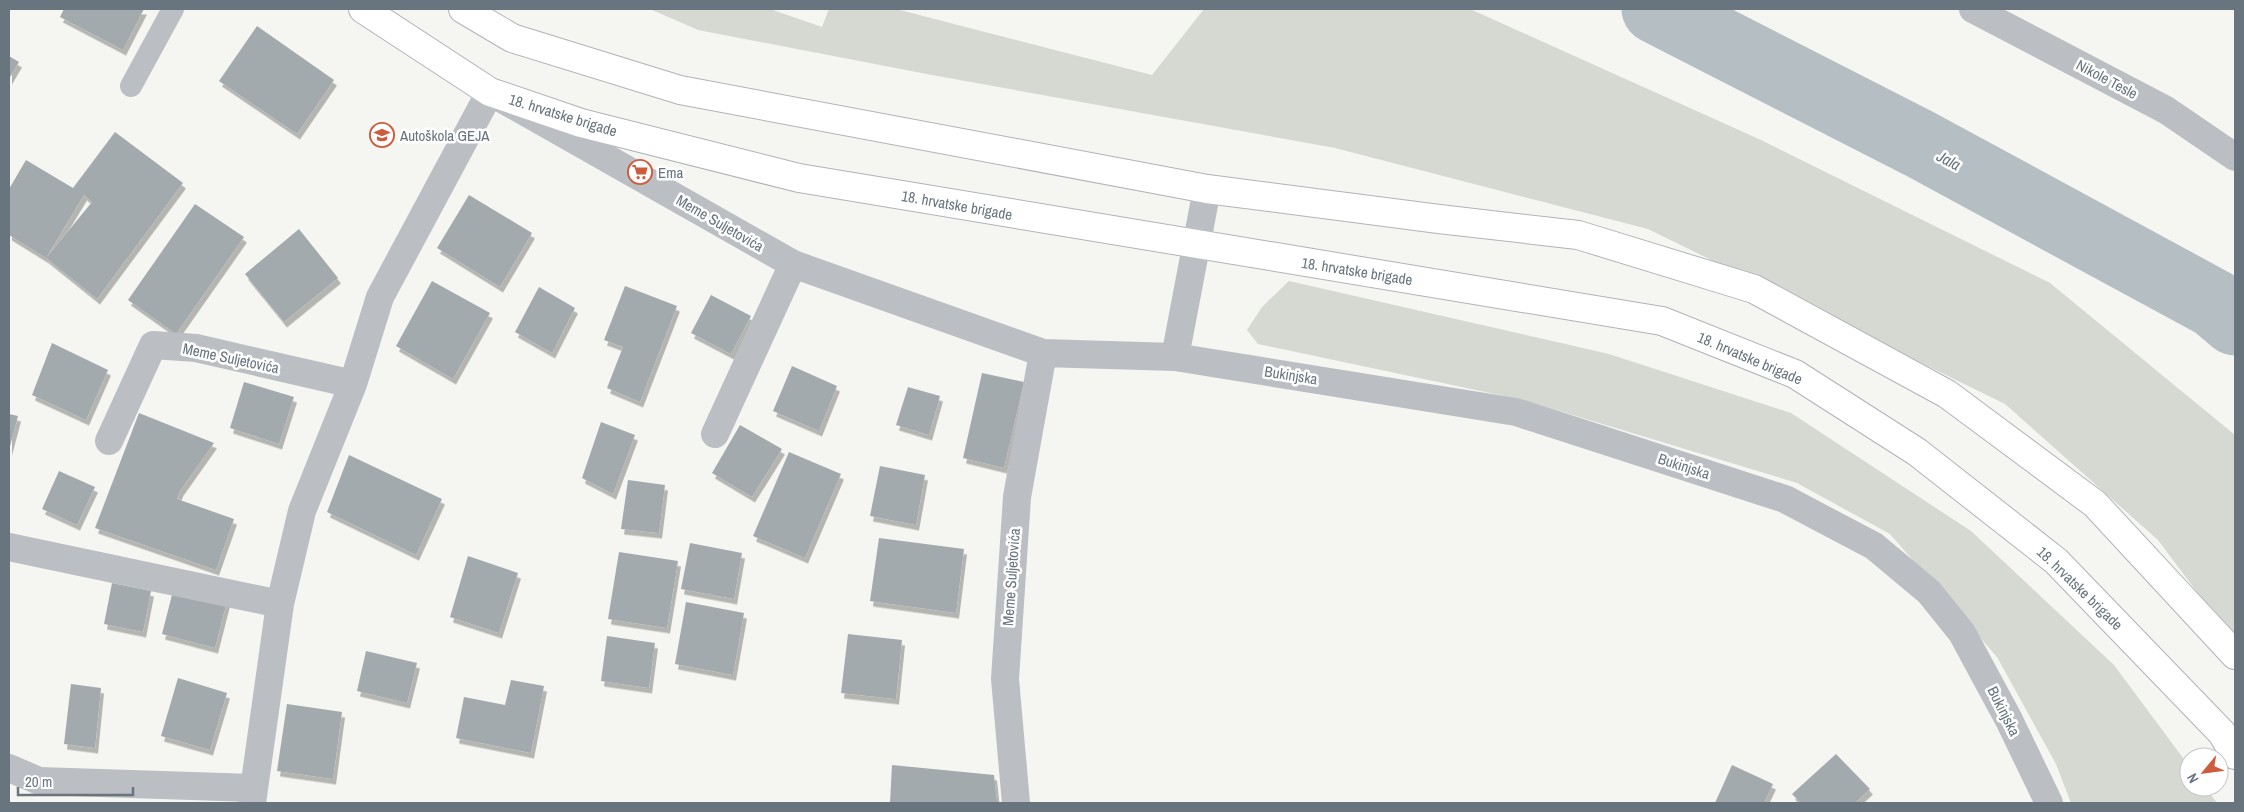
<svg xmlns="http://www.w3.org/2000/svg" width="2244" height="812" font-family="'Archivo Narrow',sans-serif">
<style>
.grass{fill:#d5d9d2}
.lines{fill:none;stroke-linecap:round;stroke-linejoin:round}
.river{stroke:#b5bfc3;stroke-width:69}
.building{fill:#a3aaae;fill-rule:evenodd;filter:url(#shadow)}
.secondary-casing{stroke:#b0b4b8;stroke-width:30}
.service{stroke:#bbbec2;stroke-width:22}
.minor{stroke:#bbbec2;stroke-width:28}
.secondary{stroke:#fff;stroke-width:28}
.labels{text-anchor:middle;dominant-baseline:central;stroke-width:5;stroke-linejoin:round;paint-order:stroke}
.street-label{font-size:15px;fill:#68757f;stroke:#fff}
.poi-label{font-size:15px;fill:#68757f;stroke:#fff;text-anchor:start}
.water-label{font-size:16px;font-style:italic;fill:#64767c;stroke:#fff}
</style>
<defs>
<filter id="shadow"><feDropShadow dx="3" dy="5.5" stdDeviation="0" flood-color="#0004"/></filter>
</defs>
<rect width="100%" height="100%" fill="#f5f5f2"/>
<!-- grass -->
<path class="grass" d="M650,9H770L822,27L829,9H896L1152,75L1204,9H1470L1761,140L2050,283L2235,435V643L2158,540L2005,404L1648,229L1335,148L932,75L698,30Z
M1289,281L1609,354L1791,413L1971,531L2114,665L2189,766V787H2205L2217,803H2071L2056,764L1997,657L1890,534L1797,483L1523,400L1258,344L1247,330L1262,307Z"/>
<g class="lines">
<!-- river -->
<path class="river" d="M1656,9L1920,144L2215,304L2235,321"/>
</g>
<!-- building -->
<path class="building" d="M64,9H144L123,50L60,17Z
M257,26L334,80L297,134L219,81Z
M9,56L19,62L9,79Z
M115,132L183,183L97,299L46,258L9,235V189L26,160L73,188ZM84,195L92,202L46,258Z
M469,195L532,233L500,287L437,248Z
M195,204L244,237L176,334L128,300Z
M299,229L338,278L284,322L245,274Z
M432,281L490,313L453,379L396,346Z
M625,286L677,306L640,402L607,388L623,347L604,340Z
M539,287L575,308L552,353L515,332Z
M711,295L751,316L731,354L691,333Z
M52,343L108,370L86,420L32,395Z
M792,366L837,386L819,431L773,411Z
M982,373L1024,382L1004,468L963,458Z
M244,382L294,397L279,444L230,428Z
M908,387L940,396L929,435L896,425Z
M139,413L214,443L180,491L177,499L234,519L216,570L95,528Z
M9,414L18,416L9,450Z
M601,422L635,435L613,494L582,478Z
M740,425L782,449L752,497L712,473Z
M789,452L841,474L805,558L753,536Z
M349,455L442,499L416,555L327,512Z
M880,466L925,475L916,525L870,516Z
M59,471L95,487L77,525L42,509Z
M628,480L665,485L659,533L621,529Z
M879,538L964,549L956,613L870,601Z
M690,543L742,553L734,599L681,589Z
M619,552L678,561L667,628L608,619Z
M468,556L518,573L499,633L450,617Z
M112,583L151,591L143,632L104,624Z
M174,587L227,601L215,648L162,634Z
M686,602L744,613L733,675L675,664Z
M848,634L902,640L896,699L841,693Z
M607,636L655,643L649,688L601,681Z
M366,651L417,663L407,703L357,691Z
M178,678L227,693L210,750L161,736Z
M511,680L544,686L531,753L456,738L464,697L505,705Z
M71,684L101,688L95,748L64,744Z
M287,704L342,712L333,779L277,771Z
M1836,754L1870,789L1855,803H1801L1792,794Z
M892,765L994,775L997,803H890Z
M1732,765L1773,784L1764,803H1715Z"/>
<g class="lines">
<defs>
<path id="secondary" d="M363,9L490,92L581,123L799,178L1662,321L1795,374L1917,452L2056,561L2222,733L2235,755
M463,9L512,38L680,90L1207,189L1439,219L1578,235L1754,289L1947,394L2095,504L2235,655"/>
</defs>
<!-- secondary casing -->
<use href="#secondary" class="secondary-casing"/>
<!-- service -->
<path class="service" d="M131,86L173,9"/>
<!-- minor -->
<path class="minor" d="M1973,9L2166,110L2235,157
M1175,357L1207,189
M715,434L793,264
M109,441L153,345L196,348L353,384
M9,547L280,604
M9,768L39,781L253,788
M252,803L280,604L302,511L353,384L380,297L490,92L793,264L1043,353L1175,357L1516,412L1785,499L1874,546L1929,592L1962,633L2009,720L2049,803
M1016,803L1005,679L1017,497L1043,353"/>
<!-- secondary -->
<use href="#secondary" class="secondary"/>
</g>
<!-- icons -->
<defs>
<symbol id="school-ring" viewBox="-11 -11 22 22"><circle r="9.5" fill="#fff" stroke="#cc5c3c" stroke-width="1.5"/><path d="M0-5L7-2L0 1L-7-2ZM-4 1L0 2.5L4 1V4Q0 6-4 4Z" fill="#cc5c3c"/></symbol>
<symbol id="supermarket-ring" viewBox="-11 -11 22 22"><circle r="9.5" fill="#fff" stroke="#cc5c3c" stroke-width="1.5"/><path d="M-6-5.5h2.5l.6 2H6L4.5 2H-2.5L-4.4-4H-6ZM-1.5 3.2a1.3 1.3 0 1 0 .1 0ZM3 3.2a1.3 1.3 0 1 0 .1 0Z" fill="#cc5c3c"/></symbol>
</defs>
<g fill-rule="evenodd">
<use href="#school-ring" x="368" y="121" width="28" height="28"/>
<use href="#supermarket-ring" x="626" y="158" width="28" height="28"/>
</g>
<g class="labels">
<!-- street labels -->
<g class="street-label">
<text transform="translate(2107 79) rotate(28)">Nikole Tesle</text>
<text transform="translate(563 115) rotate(17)">18. hrvatske brigade</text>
<text transform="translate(957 205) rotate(10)">18. hrvatske brigade</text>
<text transform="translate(720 223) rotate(30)">Meme Suljetovića</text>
<text transform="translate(1357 271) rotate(9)">18. hrvatske brigade</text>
<text transform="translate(231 358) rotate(12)">Meme Suljetovića</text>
<text transform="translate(1750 358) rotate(23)">18. hrvatske brigade</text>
<text transform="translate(1291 375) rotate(9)">Bukinjska</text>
<text transform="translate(1684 466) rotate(18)">Bukinjska</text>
<text transform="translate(1011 577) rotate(-86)">Meme Suljetovića</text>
<text transform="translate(2080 588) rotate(44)">18. hrvatske brigade</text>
<text transform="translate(2004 711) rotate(63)">Bukinjska</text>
</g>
<!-- poi labels -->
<g class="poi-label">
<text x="400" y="135">Autoškola GEJA</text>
<text x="658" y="172">Ema</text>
</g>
<!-- water labels -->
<g class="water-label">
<text transform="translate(1949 160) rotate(28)">Jala</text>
</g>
</g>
<!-- border -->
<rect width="2244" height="812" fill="none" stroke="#68757f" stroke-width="20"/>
<!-- north arrow -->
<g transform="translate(2204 772) rotate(241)"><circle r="24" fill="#ffffff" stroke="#c3c8cc"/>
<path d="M0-4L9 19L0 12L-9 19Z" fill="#cc5c3c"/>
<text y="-8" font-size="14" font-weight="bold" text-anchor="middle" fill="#68757f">N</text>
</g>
<!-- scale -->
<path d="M18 787v8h115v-8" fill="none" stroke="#68757f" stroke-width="2.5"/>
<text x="25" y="787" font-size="15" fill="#68757f" stroke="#ffffff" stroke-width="4" paint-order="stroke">20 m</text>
</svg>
